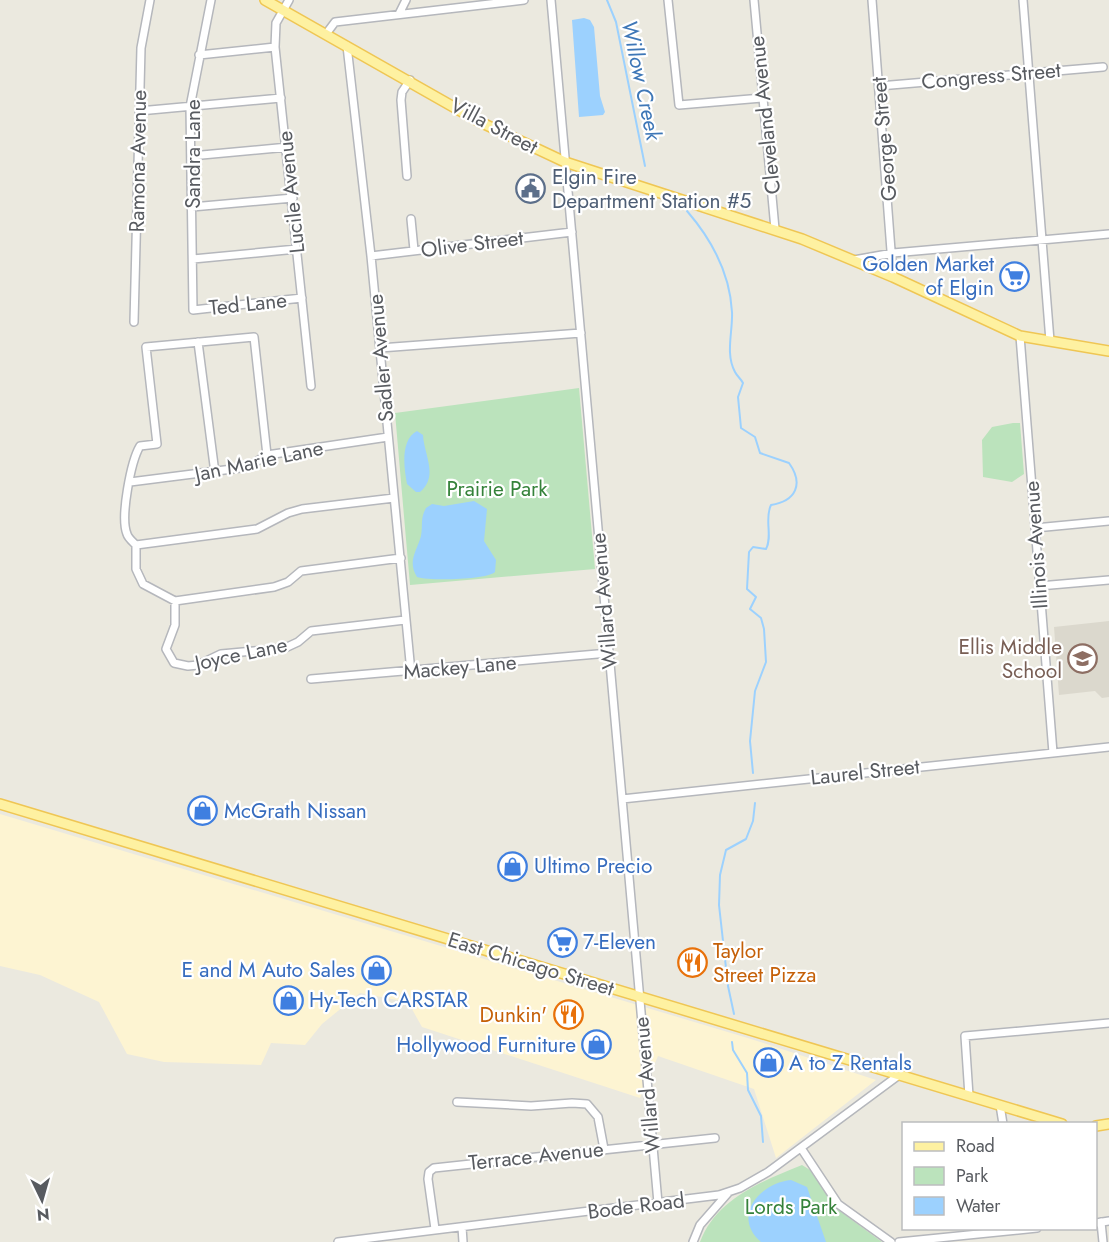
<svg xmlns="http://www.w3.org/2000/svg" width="1109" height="1242" font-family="Jost,sans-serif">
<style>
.commercial{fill:#fdf4d2}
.education{fill:#dbd8cd}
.green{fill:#bbe3bc}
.water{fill:#9cd1fe}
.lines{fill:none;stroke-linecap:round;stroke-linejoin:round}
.stream{stroke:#9cd1fe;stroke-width:2}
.minor-casing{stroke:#b5b7bc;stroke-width:10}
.major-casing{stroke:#efc654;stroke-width:12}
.minor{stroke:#fff;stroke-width:7}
.major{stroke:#fef1a1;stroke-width:9}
.labels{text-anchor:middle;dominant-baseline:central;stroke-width:4.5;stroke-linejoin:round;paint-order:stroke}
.street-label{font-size:21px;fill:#585b60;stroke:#fff}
.service-label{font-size:21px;fill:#4e5e75;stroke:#fff;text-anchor:start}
.shop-label{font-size:21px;fill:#366cbe;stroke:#fff;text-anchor:start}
.park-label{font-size:21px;fill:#35823a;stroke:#fff}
.education-label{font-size:21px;fill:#785e54;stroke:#fff;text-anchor:end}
.food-label{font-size:21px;fill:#c56008;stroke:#fff;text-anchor:start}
.water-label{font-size:22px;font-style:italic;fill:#3e77b7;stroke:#fff}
</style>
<rect width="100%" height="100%" fill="#ebe9df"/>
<!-- commercial -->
<path class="commercial" d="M0,814L751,1039L876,1080L776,1158L754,1089L658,1056L640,1098L422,1027L408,1002L360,993L322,1024L305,1045L271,1043L261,1065L164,1062L127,1054L99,1002L40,975L0,966Z"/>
<!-- education -->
<path class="education" d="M1109,621V697L1102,698L1095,691L1059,695L1054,627Z"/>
<!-- green -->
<path class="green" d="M579,388L595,569L410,585L395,413Z
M1013,423H1020L1024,474L1012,482L983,477L982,440L992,427Z
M802,1165L810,1170L837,1209L882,1242H700C716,1199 762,1181 802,1165Z"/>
<!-- water -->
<path class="water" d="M584,18L590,20L594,27L600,96L605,112L603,115L579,117L572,20Z
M417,431L423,435C424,455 439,476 420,492H416L407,484C404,468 400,440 417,431Z
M474,501L487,509L484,541L496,560L495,572C486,580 429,581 417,577C407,561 417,551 421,536C423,526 420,518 426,508L432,504L444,506Z
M791,1180L807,1187L826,1242H761C731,1216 760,1183 791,1180Z"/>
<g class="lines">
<!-- stream -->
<path class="stream" d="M607,0L616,22L645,166
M687,211C712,240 730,274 732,312C733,331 725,354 735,372C737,376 741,379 743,383L738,397L741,428L755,437L760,453L789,463C804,484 796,501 771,505C764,519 773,536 766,549L753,547L749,552L747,589L756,597L750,609L761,618L764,629L766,662L755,691L750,741L753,773
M734,1014L728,986L719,905L720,875L726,850L746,839L753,821L755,803
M732,1042L733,1050L747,1073L748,1090L761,1116L763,1142"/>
<defs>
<path id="minor" d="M211,0L190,107L193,310L302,298
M289,0L276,23L275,47L311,386
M551,0L658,1203
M668,0L679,105L762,98
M754,0L775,229
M872,0L893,277
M1023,0L1050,341
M399,14L406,0
M326,34L335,22L524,0
M347,46L371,256L411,672
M199,55L275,47
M879,86L1103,67
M139,111L281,98
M191,156L288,147
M407,176L401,100L402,92L410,80
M192,207L293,198
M411,219L414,250
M371,256L572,232
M193,259L297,249
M854,260L893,253L1109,234
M134,322L141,48L150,0
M1020,336L1053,753
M198,342L215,473
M380,348L581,333
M130,482L248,467L267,455L388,437
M1035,528L1109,521
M136,545C133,542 128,538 127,534C120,517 131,461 140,446L157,444L146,347L254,337L267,455
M136,545V569L143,584L175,601L274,587L288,582L301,571L401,558
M136,545L257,529L288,513L302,509L394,498
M1039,586L1109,580
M175,601V625L166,649L174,663L188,666L198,665L221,654L285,648L298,642L311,631L405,620
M311,679L609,653
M622,799L1109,747
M969,1096L965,1036L1109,1023
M457,1102L531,1106L572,1103L587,1104L598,1117L604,1149
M1000,1105L1003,1124
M801,1148L838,1204L891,1242
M1101,1222L1103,1242
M1096,1223L1109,1221
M462,1227L463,1242
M435,1229L428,1179L429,1172L434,1168L715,1138
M338,1242L719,1195L740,1188L768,1172L899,1075
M693,1242L700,1225L728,1193
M899,1242L1037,1228"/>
<path id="major" d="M265,0L480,122L565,162L802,239L893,277L1020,336L1109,351
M0,804L1062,1124
M1096,1126L1109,1124"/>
</defs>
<!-- minor casing -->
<use href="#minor" class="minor-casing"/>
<!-- major casing -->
<use href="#major" class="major-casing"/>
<!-- minor -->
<use href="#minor" class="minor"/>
<!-- major -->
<use href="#major" class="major"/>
</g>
<!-- icons -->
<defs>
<symbol id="civic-ring" viewBox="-11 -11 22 22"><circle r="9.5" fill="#fff" stroke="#5c6f8a" stroke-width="1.5"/><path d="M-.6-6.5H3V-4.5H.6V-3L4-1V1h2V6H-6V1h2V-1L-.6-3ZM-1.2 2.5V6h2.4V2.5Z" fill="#5c6f8a"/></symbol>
<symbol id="supermarket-ring" viewBox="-11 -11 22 22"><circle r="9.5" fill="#fff" stroke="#3f7fe0" stroke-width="1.5"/><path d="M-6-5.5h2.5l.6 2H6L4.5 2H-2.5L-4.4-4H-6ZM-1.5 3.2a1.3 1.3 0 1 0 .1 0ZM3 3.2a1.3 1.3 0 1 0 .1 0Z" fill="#3f7fe0"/></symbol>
<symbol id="school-ring" viewBox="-11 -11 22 22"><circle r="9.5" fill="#fff" stroke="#8d6e63" stroke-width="1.5"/><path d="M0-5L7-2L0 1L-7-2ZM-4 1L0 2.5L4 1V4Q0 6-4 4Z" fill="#8d6e63"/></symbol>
<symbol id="shop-ring" viewBox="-11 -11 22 22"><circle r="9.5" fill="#fff" stroke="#3f7fe0" stroke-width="1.5"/><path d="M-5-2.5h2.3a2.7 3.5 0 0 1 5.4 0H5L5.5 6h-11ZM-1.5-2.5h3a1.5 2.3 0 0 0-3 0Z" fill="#3f7fe0"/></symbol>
<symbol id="restaurant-ring" viewBox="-11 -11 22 22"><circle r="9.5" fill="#fff" stroke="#e8710a" stroke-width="1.5"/><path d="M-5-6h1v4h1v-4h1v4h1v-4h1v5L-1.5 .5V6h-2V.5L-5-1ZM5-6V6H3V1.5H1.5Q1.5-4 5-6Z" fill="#e8710a"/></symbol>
</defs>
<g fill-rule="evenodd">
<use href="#civic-ring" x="514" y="172" width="33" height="33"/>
<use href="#supermarket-ring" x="998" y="260" width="33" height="33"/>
<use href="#school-ring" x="1066" y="642" width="33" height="33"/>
<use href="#shop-ring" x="186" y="794" width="33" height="33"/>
<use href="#shop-ring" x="496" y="850" width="33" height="33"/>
<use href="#supermarket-ring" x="546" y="926" width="33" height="33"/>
<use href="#restaurant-ring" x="676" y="946" width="33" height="33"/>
<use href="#shop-ring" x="360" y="954" width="33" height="33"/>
<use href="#shop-ring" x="272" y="984" width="33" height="33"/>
<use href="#restaurant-ring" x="552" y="998" width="33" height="33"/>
<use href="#shop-ring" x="580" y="1028" width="33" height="33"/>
<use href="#shop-ring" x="752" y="1046" width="33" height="33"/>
</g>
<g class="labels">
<!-- street labels -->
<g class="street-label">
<text transform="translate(991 76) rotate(-5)">Congress Street</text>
<text transform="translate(765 115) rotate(-96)">Cleveland Avenue</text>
<text transform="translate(494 126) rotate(28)">Villa Street</text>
<text transform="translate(884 139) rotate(-95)">George Street</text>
<text transform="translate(193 154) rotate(-90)">Sandra Lane</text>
<text transform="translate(138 161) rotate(-89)">Ramona Avenue</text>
<text transform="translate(291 192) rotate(-96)">Lucile Avenue</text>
<text transform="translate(472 244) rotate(-7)">Olive Street</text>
<text transform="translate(248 304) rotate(-6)">Ted Lane</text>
<text transform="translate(381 358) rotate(-95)">Sadler Avenue</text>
<text transform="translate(259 461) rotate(-12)">Jan Marie Lane</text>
<text transform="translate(1036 545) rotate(-94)">Illinois Avenue</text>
<text transform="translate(604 601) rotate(-95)">Willard Avenue</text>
<text transform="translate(241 654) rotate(-12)">Joyce Lane</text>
<text transform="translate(460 667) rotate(-5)">Mackey Lane</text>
<text transform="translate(865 772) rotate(-6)">Laurel Street</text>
<text transform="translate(531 964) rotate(17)">East Chicago Street</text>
<text transform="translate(647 1085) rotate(-95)">Willard Avenue</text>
<text transform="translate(536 1156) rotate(-6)">Terrace Avenue</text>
<text transform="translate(636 1206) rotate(-7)">Bode Road</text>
</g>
<!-- service labels -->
<g class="service-label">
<text x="552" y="177">Elgin Fire<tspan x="552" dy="24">Department Station #5</tspan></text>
</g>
<!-- shop labels -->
<g class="shop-label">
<text x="994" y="264" text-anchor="end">Golden Market<tspan x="994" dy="24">of Elgin</tspan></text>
<text x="224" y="811">McGrath Nissan</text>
<text x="534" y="866">Ultimo Precio</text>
<text x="583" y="942">7-Eleven</text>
<text x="355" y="970" text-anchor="end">E and M Auto Sales</text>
<text x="309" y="1000">Hy-Tech CARSTAR</text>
<text x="576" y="1045" text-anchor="end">Hollywood Furniture</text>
<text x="789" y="1063">A to Z Rentals</text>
</g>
<!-- park labels -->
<g class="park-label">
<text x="497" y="489">Prairie Park</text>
<text x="791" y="1207">Lords Park</text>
</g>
<!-- education labels -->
<g class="education-label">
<text x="1062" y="647">Ellis Middle<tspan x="1062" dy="24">School</tspan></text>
</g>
<!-- food labels -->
<g class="food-label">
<text x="713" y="951">Taylor<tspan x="713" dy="24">Street Pizza</tspan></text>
<text x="547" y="1015" text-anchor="end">Dunkin'</text>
</g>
<!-- water labels -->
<g class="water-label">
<text transform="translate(642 80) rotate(78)">Willow Creek</text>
</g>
</g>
<!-- legend -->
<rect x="902" y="1122" width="195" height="108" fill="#ffffff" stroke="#bcbdbf" stroke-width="1.5"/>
<rect x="914" y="1142" width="30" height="9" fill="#fef1a1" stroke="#bcbdbf" stroke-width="1.5"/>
<text x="956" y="1152" font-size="18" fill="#585b60">Road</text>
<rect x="914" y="1167" width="30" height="18" fill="#bbe3bc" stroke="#bcbdbf" stroke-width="1.5"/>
<text x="956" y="1182" font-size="18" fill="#585b60">Park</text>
<rect x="914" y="1197" width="30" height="18" fill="#9cd1fe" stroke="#bcbdbf" stroke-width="1.5"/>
<text x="956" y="1212" font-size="18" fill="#585b60">Water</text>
<!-- north arrow -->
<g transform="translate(42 1200) rotate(175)" stroke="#ffffff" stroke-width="4.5" paint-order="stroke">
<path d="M0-4.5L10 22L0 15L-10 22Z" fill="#585b60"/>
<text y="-9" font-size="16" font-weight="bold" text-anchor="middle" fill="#585b60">N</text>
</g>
</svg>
